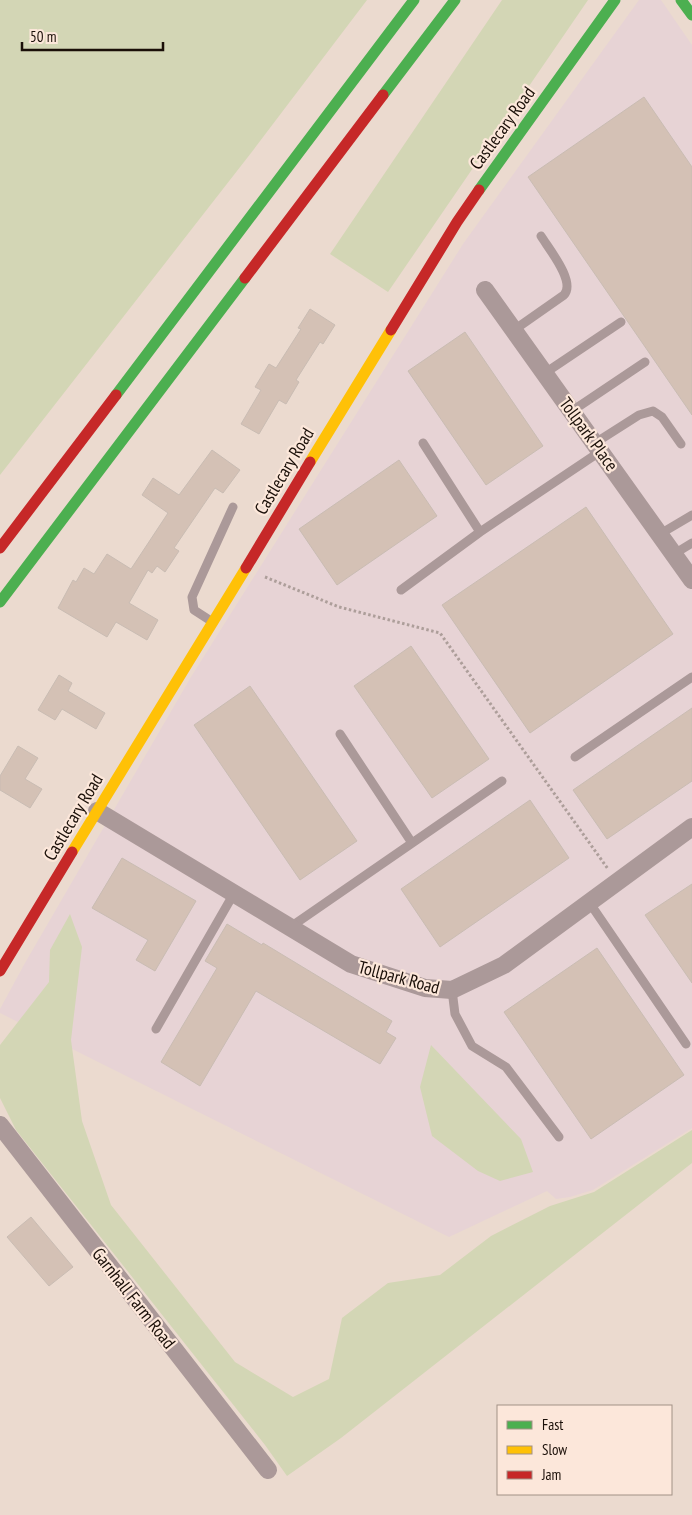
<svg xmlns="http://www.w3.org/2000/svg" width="692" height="1515" font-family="'PT Sans Narrow',sans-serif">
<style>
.industrial{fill:#e7d3d5}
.green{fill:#d3d6b5}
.building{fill:#d4c1b5;stroke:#c9bcb3}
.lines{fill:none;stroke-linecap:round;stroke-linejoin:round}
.path{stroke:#ad9e9a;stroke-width:3;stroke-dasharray:2.5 2.5;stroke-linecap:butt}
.lane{stroke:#ab9999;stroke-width:9}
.street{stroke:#ab9999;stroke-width:18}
.fast{stroke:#4caf50;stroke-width:11}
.slow{stroke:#ffc107;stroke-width:11}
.jam{stroke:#c62828;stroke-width:11}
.labels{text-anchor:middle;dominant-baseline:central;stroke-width:4.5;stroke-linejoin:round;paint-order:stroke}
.street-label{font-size:18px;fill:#1a0f08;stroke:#fce7da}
</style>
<rect width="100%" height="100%" fill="#ebdacf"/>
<!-- industrial -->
<path class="industrial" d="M639,0H661L692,45V1128L593,1190L570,1197L556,1199L547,1191L449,1237L0,1013V1009L25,963L191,677L463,244Z"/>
<!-- green -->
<path class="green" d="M0,0H367L251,153L0,475Z
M502,0H588L388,292L330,254Z
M70,914L82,947L71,1040L82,1121L111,1205L235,1362L293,1397L329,1379L342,1318L388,1283L440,1275L491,1236L550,1206L594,1192L692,1130V1163L341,1438L287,1476L265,1445L16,1130L0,1098V1045L49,982L50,950Z
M431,1045L521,1139L533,1172L500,1181L478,1171L432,1136L420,1087Z"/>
<!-- building -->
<path class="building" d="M644,97L692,167V415L528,177Z
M310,309L335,325L323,344L320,342L296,380L299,382L286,404L279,400L259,434L241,424L261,390L255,387L269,364L276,368L301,329L298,328Z
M465,332L543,446L486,485L408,371Z
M212,450L240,470L223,493L215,488L174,548L179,551L165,572L157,566L152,573L148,570L129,603L158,620L147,640L116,622L107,637L58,608L73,580L76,582L84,568L94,574L107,554L131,569L168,513L142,495L153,478L179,495Z
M399,460L437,516L337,585L299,529Z
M586,507L673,634L530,733L442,605Z
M411,646L489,759L432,798L354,686Z
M59,675L72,683L68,691L105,713L96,729L62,709L55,720L38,710Z
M250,686L357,841L300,880L194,725Z
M692,708V781L607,839L573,790Z
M18,746L38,758L25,779L42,789L30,808L0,790V776Z
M530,800L569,858L440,947L401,889Z
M122,858L196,901L155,971L136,960L148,940L92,908Z
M692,884V983L645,915Z
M227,924L262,945L263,943L392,1021L386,1032L396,1038L380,1064L256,991L200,1086L161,1062L217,968L205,961Z
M597,948L684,1075L591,1139L504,1012Z
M31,1217L73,1267L49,1286L7,1237Z"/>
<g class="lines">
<!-- path -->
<path class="path" d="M265,577L339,607L440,633L608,869"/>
<!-- lane -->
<path class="lane" d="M514,330L564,295C576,282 549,249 541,236
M545,373L621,322
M572,411L645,362
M423,443L480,532L601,451
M595,443L639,415L653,411L662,417L681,444
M660,534L692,515
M674,554L692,543
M401,590L480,532
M211,621L194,610L192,597L233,507
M340,734L412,843
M575,757L692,677
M589,902L686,1044
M289,928L502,781
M452,990L455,1014L472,1046L506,1067L559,1137
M156,1029L233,895"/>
<!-- street -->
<path class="street" d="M485,290L692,580
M97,811L351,964L425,988L452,990L504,965L692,827
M0,1125L268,1470"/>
<!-- fast -->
<path class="fast" d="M681,0L692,15
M383,95L455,0
M479,190L615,0
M116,395L414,0
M0,602L245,278"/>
<!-- slow -->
<path class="slow" d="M310,462L391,330
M72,852L246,568"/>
<!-- jam -->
<path class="jam" d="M245,278L383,95
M391,330L457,222L479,190
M0,548L116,395
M246,568L310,462
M0,971L72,852"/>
</g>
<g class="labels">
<!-- street labels -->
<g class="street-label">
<text transform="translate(502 128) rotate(-54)">Castlecary Road</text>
<text transform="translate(589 434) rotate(54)">Tollpark Place</text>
<text transform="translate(284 471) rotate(-59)">Castlecary Road</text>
<text transform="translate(73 817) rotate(-59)">Castlecary Road</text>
<text transform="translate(399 977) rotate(15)">Tollpark Road</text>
<text transform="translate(134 1298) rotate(52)">Garnhall Farm Road</text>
</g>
</g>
<!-- legend -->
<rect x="497" y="1405" width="175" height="90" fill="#fce7da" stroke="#a29186"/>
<rect x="507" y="1421" width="25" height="8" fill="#4caf50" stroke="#a29186"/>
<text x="542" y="1430" font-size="15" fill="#1a0f08">Fast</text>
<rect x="507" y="1446" width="25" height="8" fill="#ffc107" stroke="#a29186"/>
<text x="542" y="1455" font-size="15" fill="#1a0f08">Slow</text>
<rect x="507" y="1471" width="25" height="8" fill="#c62828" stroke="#a29186"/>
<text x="542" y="1480" font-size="15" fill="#1a0f08">Jam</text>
<!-- scale -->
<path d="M22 42v8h141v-8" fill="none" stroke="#1a0f08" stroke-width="2.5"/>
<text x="30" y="42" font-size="15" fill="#1a0f08" stroke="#fce7da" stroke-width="4" paint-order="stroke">50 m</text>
</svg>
